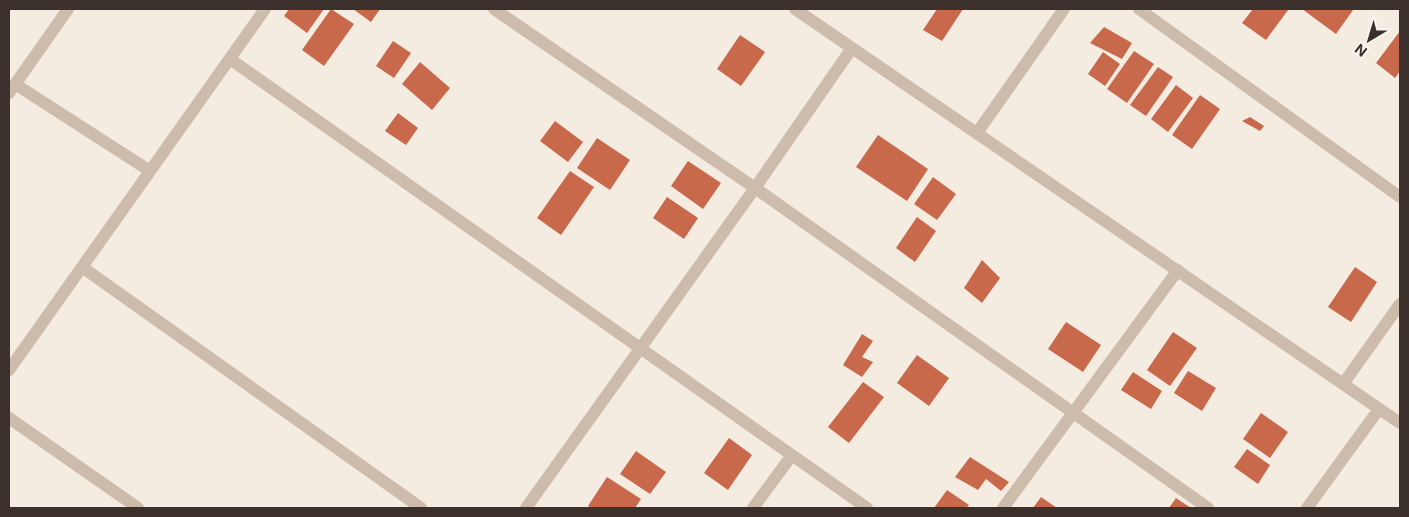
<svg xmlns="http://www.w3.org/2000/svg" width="1409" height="517" font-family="Inter,sans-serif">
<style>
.building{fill:#c8694b}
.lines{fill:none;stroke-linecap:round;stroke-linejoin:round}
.minor{stroke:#cdbbac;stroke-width:12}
</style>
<rect width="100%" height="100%" fill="#f4ebe1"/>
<!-- building -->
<path class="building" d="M289,9H324L307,33L284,16Z
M331,9L354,24L324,66L302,50Z
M353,9H380L371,22Z
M937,9H963L942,41L923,30Z
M1253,9H1285L1288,10L1266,40L1242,23Z
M1302,9H1352L1353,10L1336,34Z
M1104,27L1132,43L1122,59L1090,43Z
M1400,31V71L1395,78L1376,63Z
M740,35L765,52L741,86L717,69Z
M393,41L411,53L394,78L376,66Z
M1134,51L1154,64L1127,103L1107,89Z
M1103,52L1120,64L1105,86L1088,74Z
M420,62L450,88L432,110L402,84Z
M1158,67L1173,77L1146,116L1130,105Z
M1176,85L1193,98L1168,132L1151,119Z
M1200,95L1220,109L1192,149L1172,135Z
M398,113L418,128L406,145L385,131Z
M1250,117L1264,126L1260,131L1242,121Z
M555,121L583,142L568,162L540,141Z
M878,135L928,169L907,201L856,167Z
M597,138L630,160L610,190L577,168Z
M688,161L721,183L703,209L671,186Z
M570,171L594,187L561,235L537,218Z
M933,177L956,194L937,220L914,204Z
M667,197L698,218L684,239L653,218Z
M917,217L936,231L915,262L896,248Z
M982,260L1000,278L982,303L964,288Z
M1355,267L1377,282L1351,322L1328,307Z
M1066,322L1101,345L1083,372L1048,349Z
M1173,332L1197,348L1170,386L1147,370Z
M862,334L873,341L862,357L873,362L862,377L843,365Z
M917,355L949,378L929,406L897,383Z
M1188,371L1216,388L1202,411L1174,393Z
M1133,372L1162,391L1151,409L1121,390Z
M863,382L884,397L849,443L828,427Z
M1261,413L1288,432L1270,458L1243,439Z
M729,438L752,455L728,490L704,473Z
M1247,449L1270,465L1258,484L1234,467Z
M636,451L666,472L650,494L620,474Z
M970,457L1009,482L1001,491L986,479L978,490L955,477Z
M607,477L641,499L635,508H591L588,506Z
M947,490L969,505L966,508H934Z
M1041,497L1057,508H1033Z
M1176,498L1191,508H1169Z"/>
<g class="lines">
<!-- minor -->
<path class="minor" d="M494,9L755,188L1208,508
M795,9L1400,423
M1139,9L1400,197
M230,59L867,508
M15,84L150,171
M9,93L68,9
M977,133L1064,9
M82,267L421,508
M9,370L265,9
M1343,384L1400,304
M9,418L138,508
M526,508L755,188L852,48
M753,508L792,455
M1003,508L1178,270
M1307,508L1379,409"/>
</g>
<!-- border -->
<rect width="1409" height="517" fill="none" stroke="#3b302b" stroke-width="20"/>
<!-- north arrow -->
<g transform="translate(1369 40) rotate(218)" stroke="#fbf5ee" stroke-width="4" paint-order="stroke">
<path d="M0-4L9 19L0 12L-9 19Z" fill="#3b302b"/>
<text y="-8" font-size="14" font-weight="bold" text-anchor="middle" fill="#3b302b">N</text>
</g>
</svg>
